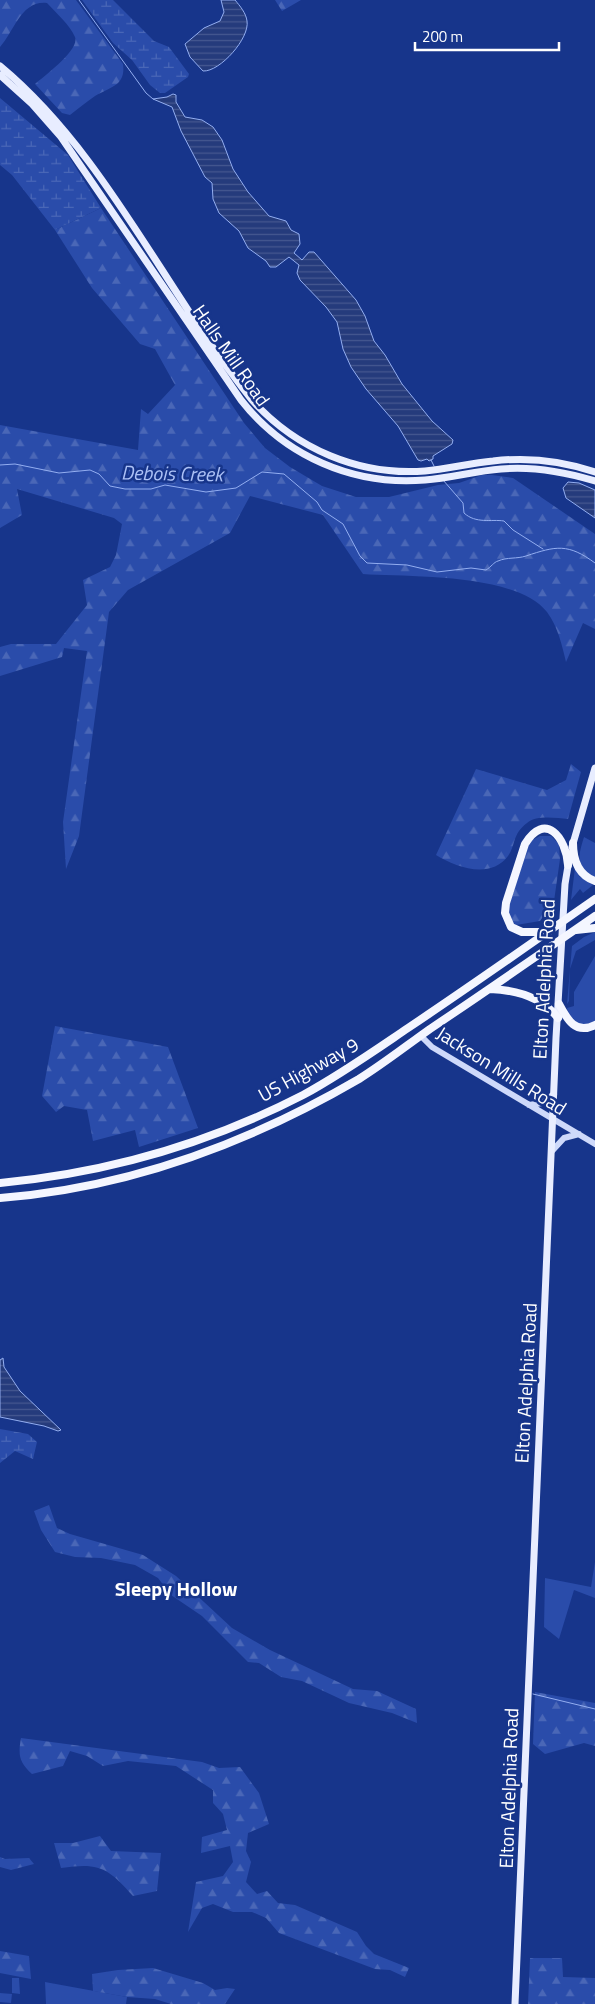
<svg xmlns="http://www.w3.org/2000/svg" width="595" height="2004" font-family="'Titillium Web',sans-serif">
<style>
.green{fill:#2a4caa}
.forest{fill:url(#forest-firs)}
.wetland{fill:url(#wetland-marsh)}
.water{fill:url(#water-rules);stroke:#93aef1}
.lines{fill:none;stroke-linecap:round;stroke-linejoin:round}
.stream{stroke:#93aef1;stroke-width:1}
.secondary{stroke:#ced9fa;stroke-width:6}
.primary{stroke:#e8edff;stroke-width:7}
.trunk{stroke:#f4f6ff;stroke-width:8}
.labels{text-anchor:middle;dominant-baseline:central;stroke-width:5;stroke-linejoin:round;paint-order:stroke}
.street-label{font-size:19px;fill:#fff;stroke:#17358b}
.water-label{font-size:20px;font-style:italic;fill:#acc1f6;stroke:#17358b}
.neighbourhood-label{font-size:20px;font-weight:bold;fill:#fff;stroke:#17358b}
</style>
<defs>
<pattern id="forest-firs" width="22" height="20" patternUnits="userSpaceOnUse" patternTransform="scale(1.25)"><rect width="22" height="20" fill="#2a4caa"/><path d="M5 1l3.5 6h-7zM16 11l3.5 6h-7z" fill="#4a67b7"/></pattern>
<pattern id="wetland-marsh" width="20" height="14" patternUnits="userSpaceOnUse" patternTransform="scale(1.25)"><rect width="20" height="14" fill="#2a4caa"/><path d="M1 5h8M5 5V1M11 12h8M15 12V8" fill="none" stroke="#4a67b7"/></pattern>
<pattern id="water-rules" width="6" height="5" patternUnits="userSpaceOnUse" patternTransform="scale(1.25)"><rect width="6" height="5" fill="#253b7c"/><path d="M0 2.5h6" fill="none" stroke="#465890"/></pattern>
</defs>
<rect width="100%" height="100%" fill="#17358b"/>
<!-- green -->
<path class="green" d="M584,837L595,843V878C575,867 578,856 584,837Z
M575,868L579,876L593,885L583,893L580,889L571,900Z
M595,932V940L576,951L570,969L569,1001L567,1004L572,946L584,937Z
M595,956V1021C583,1029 568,1022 567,1008L574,1006V992Z
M595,1562V1598L574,1590L559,1639L544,1627L545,1578L591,1587Z
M12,1978H19L20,1994L12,1993Z
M45,1982L127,1997L126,2004H46Z
M0,1993L12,1994L11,2003L0,2002Z"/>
<!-- forest -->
<path class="forest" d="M0,0H76L123,64C126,86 110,87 95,96C86,102 78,109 70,115L62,113L35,84C44,76 80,50 75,37C70,25 56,13 47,3C21,0 14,32 0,47Z
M275,0H301L282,11Z
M101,208L244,423L265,448L290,467L322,486L356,497H389L438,485L459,483L482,475H492L513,478L595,534V629L583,623L566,662C562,645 558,627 547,612C516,573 410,577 363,574L323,515L250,496L230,533L128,590L109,612L79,836L66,869L63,822L87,651L64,648L62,657L0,676V647L11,644H56L87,605L83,580L110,567L116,555L122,524L114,518L17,489L22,515L0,528V425L138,450L141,409L148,414L175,385L155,349L140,344L92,288L55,230Z
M571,764L581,772L568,819C556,818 536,815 527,823C512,834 516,845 508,856C490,880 456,867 436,855L476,769L547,790L566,780Z
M540,836H551L559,844L560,859L554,901L540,921L516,925L511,922L508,909L530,841Z
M55,1026L168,1047L198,1128L139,1147L135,1130L93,1141L87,1110L64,1106L56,1112L42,1096Z
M49,1505L57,1528L70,1534L143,1555L176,1576L232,1628L270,1650L353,1689L377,1691L416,1709L417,1723L392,1713L349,1703L302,1681L281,1677L259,1663L248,1662L202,1616L171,1595L158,1578L135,1565L101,1558L75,1557L55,1552L41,1530L34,1511Z
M535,1692L595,1703V1746L584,1743L545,1754L533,1744Z
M21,1738L202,1762L219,1768L240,1767L259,1793L269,1824L248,1833L246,1851L251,1862L246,1882L257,1894L267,1891L278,1903L295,1905L357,1932L366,1946L374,1954L409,1968L405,1977L390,1970L375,1969L279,1933L266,1918L252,1912H233L213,1904L202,1908L188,1932L196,1882L223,1876L233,1862L230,1846L201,1853L202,1837L227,1830L223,1814L213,1803V1790L176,1766L128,1761L103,1766L87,1756L70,1751L63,1766L32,1774C19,1762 18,1755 21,1738Z
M100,1836L111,1851L161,1853L157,1891L133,1896C108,1868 100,1862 61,1868L54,1843H73Z
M0,1857L5,1859L29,1858L34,1864L11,1870L0,1867Z
M0,1951L29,1956L31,1979L0,1973Z
M530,1958H562L563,1977L595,1978V2004H528Z
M153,1968L203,1983L215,1990L227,1988L235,1989L225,2004H171L155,1999L127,1997L93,1991L92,1974L118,1970Z"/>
<!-- wetland -->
<path class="wetland" d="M82,0H113L154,41L169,47L189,74L188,77L165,93H160L150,85L132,60L113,43Z
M0,98L68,155L101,208L55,230L12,175L0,165Z
M0,1429L28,1434L37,1442L33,1459L15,1451L0,1463Z"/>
<!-- water -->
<path class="water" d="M221,0H235C240,6 246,13 247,21C250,38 220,72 203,71L190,57L185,44L204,28L220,21L224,12Z
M173,94L176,95V102L185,117L202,120L213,127L222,140L233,169L248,192L269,216L286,221L291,230L299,234L300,244L294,253L302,260L309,252H314L356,300L365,316L374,341L385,355L402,384L432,421L453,440L452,444L433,456V459L429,461L427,459L421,461L418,460L398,426L366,389L351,367L343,349L337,322L326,307L300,280L297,273L299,265L289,257L276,267H270L266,261L248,248L239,231L219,213L213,199L212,183L205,177L181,131L172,107L153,99L167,97Z
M568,482L579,483L595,490V518L566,498L563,488Z
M3,1358L4,1367L20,1391L61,1430L58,1431L44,1426L0,1417V1360Z"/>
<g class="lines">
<!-- stream -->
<path class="stream" d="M79,0L146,93L153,99
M431,460L434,466
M0,465L15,464L59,473L90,470L99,474L110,486L125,489H151L165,485L206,492L236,488L262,472L284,474L317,502L322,510L343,524L360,556L367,563L407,565L437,572L471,568L486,570C491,567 494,562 498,561C507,557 517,559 526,556C556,546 568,543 595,563
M443,480L463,503L464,513C476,524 491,519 504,521L513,530L543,549
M533,1694L595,1709"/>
<!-- secondary -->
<path class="secondary" d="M421,1036L432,1047L595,1144
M529,1105L542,1103L554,1094
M552,1151L564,1138L579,1134"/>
<!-- primary -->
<path class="primary" d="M0,66C106,154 166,293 252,400C296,449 359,476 425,471C448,469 470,463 493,461C527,457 563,461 595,472
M0,75L32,104L61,137L241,400C285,456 353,486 425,480C451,478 475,471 501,469C533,466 565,472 595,481
M572,847L595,768
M515,2004L556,1038L565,884L569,860"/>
<!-- trunk -->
<path class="trunk" d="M573,843C573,860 578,875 595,881
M576,930L595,928
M548,932H522L511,927L505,913L506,903L525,844C545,811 566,837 568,865
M490,989C515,990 541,996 558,1018
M559,1004C567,1019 575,1035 595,1025
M0,1183C106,1173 208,1144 303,1095C340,1075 374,1051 408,1028C471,986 533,942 595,899
M0,1198C128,1188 249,1143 359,1079C383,1064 406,1046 430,1029C485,992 540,954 595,916"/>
</g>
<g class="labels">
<!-- street labels -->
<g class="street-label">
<text transform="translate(232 355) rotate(55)">Halls Mill Road</text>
<text transform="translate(543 979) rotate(-87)">Elton Adelphia Road</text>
<text transform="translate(308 1069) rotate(-29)">US Highway 9</text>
<text transform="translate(502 1070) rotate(32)">Jackson Mills Road</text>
<text transform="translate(525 1383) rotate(-87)">Elton Adelphia Road</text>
<text transform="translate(508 1788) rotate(-88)">Elton Adelphia Road</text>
</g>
<!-- water labels -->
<g class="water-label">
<text transform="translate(172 473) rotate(1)">Debois Creek</text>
</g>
<!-- neighbourhood labels -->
<g class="neighbourhood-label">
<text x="176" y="1588">Sleepy Hollow</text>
</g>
</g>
<!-- scale -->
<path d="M415 42v8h144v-8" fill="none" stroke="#ffffff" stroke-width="2.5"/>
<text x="422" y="42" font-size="15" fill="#ffffff" stroke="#17358b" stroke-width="4" paint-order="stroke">200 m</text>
</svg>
